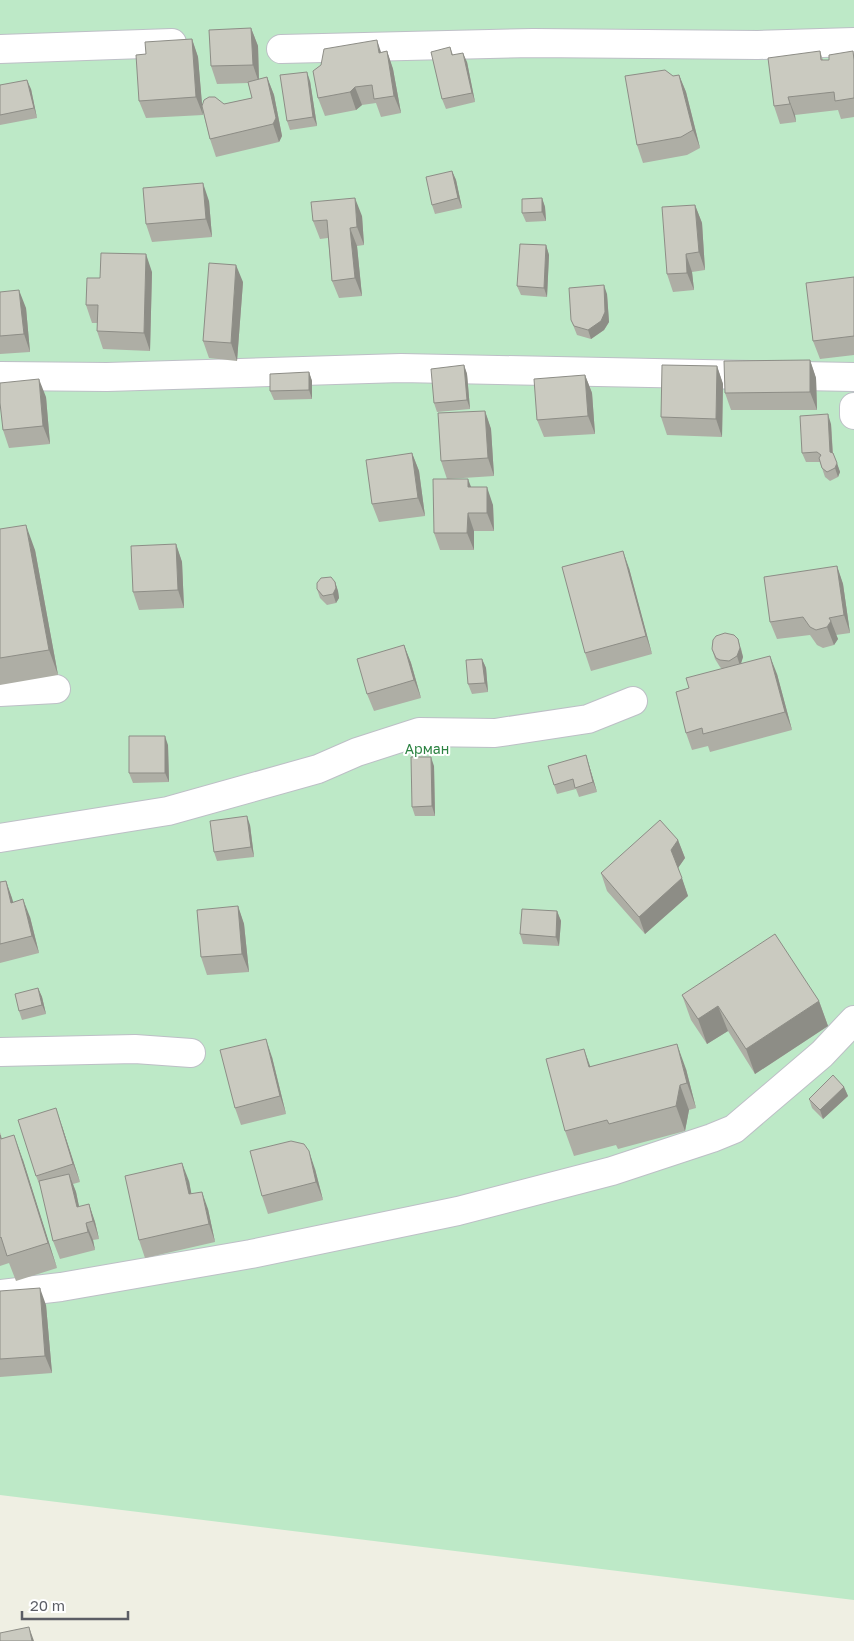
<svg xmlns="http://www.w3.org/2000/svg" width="854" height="1641" font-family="'Golos Text',sans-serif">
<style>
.green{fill:#bde9c7}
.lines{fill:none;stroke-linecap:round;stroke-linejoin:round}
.street-casing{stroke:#bdbfc6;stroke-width:30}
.street{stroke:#fff;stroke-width:28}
.wall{fill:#aeaea5}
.shaded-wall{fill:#8d8d86}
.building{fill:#cacac0;stroke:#8d8d86}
.labels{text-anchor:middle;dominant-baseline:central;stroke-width:4;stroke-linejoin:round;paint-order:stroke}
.park-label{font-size:14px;fill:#2c8342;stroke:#fff}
</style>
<rect width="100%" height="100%" fill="#efefe3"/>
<!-- green -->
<path class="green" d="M0,0H854V1600L0,1495Z"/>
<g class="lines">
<defs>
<path id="street" d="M0,49L172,43
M281,49L533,43L758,45L854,42
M0,376L107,377L401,368L854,377
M854,407V415
M0,692L56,689
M0,838L168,811L318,769L357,752L419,732L495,733L588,719L633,701
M0,1052L135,1049L191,1053
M0,1294L61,1287L251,1254L458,1211L612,1171L712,1138L734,1129L822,1054L854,1020"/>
</defs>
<!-- street casing -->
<use href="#street" class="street-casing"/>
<!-- street -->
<use href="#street" class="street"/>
</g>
<!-- wall -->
<path class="wall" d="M251,28L258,46L259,79L267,77L274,95L282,136L279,142L216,157L210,139L202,108L203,115L146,118L139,101L146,54L192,39L198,57L202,106L224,104L252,98L248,83L217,84L211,66Z
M450,47L453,55L467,62L475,102L446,109L442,99Z
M387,51L393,69L401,113L381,117L376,103L362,105L356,110L325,116L318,98L382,52Z
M820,51L823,60H829L853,51L854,55V117L841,119L838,110L795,115L796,122L780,124L774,106Z
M679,75L686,92L700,148L687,155L643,163L637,145L673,76Z
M310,81L317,126L290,130L287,121Z
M0,85L31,89L37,118L0,125Z
M452,171L456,180L462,208L435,214L432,205Z
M542,198L545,207L546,221L526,222L522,213Z
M209,201L212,237L152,242L146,224Z
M695,205L702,223L705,270L692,272L694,290L673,292L667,274Z
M362,216L364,245L357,246L362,296L339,298L332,281L328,238L320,239L313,221Z
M546,245L549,255L547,297L521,295L517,286Z
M152,272L150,351L103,349L97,331V323H92L86,305Z
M854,277V355L820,359L813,341Z
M243,282L237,361L209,358L203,341Z
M0,292L26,308L30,352L0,354Z
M607,294L609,322L604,330L591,339L577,335L571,320Z
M810,360L816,378L817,410H731L725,393Z
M464,365L467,374L470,409L437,412L434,403Z
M717,366L723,384L722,437L667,435L661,417Z
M309,372L312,381V399L274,400L270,391Z
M585,375L592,393L595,434L544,437L537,420Z
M46,397L50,444L9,448L3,430Z
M485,411L491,429L494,476L448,479L471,487L493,505L494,531H474V550H440L434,533L447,479L441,461Z
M831,424L833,453L840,472L838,477L830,481L825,477L820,462H806L802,453Z
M412,453L419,471L425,516L379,522L372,504Z
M0,529L35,550L58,675L0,685Z
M176,544L182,562L184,608L139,610L133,592Z
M837,566L843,584L850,633L836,635L838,639L834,645L823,648L817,645L810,635L777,639L770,622Z
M629,568L652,654L591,671L585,653Z
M335,582L338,591L339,598L336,603L327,605L320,598L317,589Z
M404,645L411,663L421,698L374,711L367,694Z
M741,648L743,657L741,664L777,674L792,730L710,752L708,746L692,750L686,733L689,688L722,669L720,667L715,659L712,649Z
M482,659L486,668L488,692L472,694L468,684Z
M168,745L169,782L133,783L129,773Z
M586,755L597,792L579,797L576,789L557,794L554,785Z
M434,766L435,816H415L412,807Z
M250,825L254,857L217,861L214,852Z
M678,840L685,858L678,868L688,896L645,934L607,891L601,873Z
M6,881L13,902L30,917L39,953L0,963V882Z
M238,906L244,924L249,972L207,975L201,957Z
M557,911L561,921L559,946L523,944L520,934Z
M38,988L42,997L46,1014L22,1020L19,1011Z
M682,995L819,1001L828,1026L755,1074L728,1031L707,1044L691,1020Z
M272,1057L286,1114L241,1125L235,1108Z
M590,1066L686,1069L696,1108L689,1110L685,1131L618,1149L616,1145L574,1156L565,1131Z
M844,1087L848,1096L823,1119L812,1108L809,1099Z
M62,1126L80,1182L73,1184L76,1192L79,1207L89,1204L95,1222L99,1239L93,1240L95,1250L60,1259L53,1241L42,1191L36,1176Z
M0,1132L2,1139L23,1160L57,1268L16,1281L9,1263L0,1266Z
M315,1169L323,1200L268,1214L262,1196Z
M189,1181L191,1194L208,1209L215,1242L145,1258L139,1240Z
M0,1291L46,1305L52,1373L0,1377Z"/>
<!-- shaded-wall -->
<path class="shaded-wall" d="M251,28L258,46L259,83L253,65Z
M192,39L198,57L203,115L196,97Z
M377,40L383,58L379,53Z
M387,51L393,69L401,113L394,96Z
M463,53L467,62L475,102L472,93Z
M307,72L310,81L317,126L313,117Z
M679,75L686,92L700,148L693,130Z
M267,77L274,95L282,136L279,142L273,124Z
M27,80L31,89L37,118L34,108Z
M355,87L362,105L356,110L350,92Z
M788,97L795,115L796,122L790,104Z
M452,171L456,180L462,208L458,198Z
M203,183L209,201L212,237L206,219Z
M355,198L362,216L364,245L357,227Z
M542,198L545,207L546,221L542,212Z
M695,205L702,223L705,270L699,252Z
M350,228L357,246L362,296L355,278Z
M546,245L549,255L547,297L544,288Z
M146,254L152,272L150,351L144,333Z
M686,254L692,272L694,290L687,273Z
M236,265L243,282L237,361L231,343Z
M604,285L607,294L609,322L604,330L591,339L588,330Z
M19,290L26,308L30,352L24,334Z
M810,360L816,378L817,410L810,392Z
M464,365L467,374L470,409L467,400Z
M717,366L723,384L722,437L716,419Z
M309,372L312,381V399L309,390Z
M585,375L592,393L595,434L588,416Z
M39,379L46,397L50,444L43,426Z
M485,411L491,429L494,476L488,458Z
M828,414L831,424L833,461L830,452Z
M412,453L419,471L425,516L418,498Z
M837,463L840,472L838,477L835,468Z
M468,479L475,497L468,487Z
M487,487L493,505L494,531L487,513Z
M468,513L474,531V550L467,533Z
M26,525L35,550L58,675L49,650Z
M176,544L182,562L184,608L178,590Z
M623,551L629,568L652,654L646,636Z
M837,566L843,584L850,633L844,615Z
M335,582L338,591L339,598L336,603L333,594Z
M831,621L838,639L834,645L827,627Z
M738,639L743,657L740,666L737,656Z
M404,645L411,663L421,698L414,680Z
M770,656L777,674L792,730L785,712Z
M482,659L486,668L488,692L485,683Z
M165,736L168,745L169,782L165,773Z
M586,755L589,765L597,792L593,782Z
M431,757L434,766L435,816L432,806Z
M247,816L250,825L254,857L251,847Z
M678,840L685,858L678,868L671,850Z
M682,878L688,896L645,934L639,917Z
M6,881L12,898L18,920L11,903Z
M23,899L30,917L39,953L32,936Z
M238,906L244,924L249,972L242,954Z
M557,911L561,921L559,946L556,937Z
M38,988L42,997L46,1014L42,1005Z
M819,1001L828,1026L755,1074L746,1049Z
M718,1006L728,1031L707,1044L698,1019Z
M266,1039L272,1057L286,1114L280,1096Z
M677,1044L686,1069L696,1108L687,1083Z
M584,1049L593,1074L589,1067Z
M680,1085L689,1110L685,1131L676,1106Z
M844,1087L848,1096L823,1119L820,1110Z
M56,1108L62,1126L80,1182L73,1164Z
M14,1135L23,1160L57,1268L48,1243Z
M309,1151L315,1169L323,1200L316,1182Z
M182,1163L189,1181L195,1212L189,1194Z
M69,1174L76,1192L83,1225L77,1207Z
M202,1192L208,1209L215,1242L209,1224Z
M89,1204L95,1222L99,1239L93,1221Z
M86,1223L93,1240L95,1250L88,1232Z
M40,1288L46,1305L52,1373L45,1356Z
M29,1627L34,1641H32Z"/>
<!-- building -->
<path class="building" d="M251,28L253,65L211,66L209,30Z
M192,39L196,97L139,101L136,55L146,54L145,42Z
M377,40L379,53L387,51L394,96L374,99L372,85L355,87L350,92L318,98L313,71L321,65L324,49Z
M450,47L452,55L463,53L472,93L442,99L431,52Z
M820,51L821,60H829V55L853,51L854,60V98L835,101L834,92L788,97L790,104L774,106L768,58Z
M665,70L673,76L679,75L693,130L681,137L637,145L625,76Z
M307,72L313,117L287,121L280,75Z
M267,77L276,118L273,124L210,139L202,106L204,100L209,97H215L224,104L252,98L248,82Z
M27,80L34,108L0,115V85Z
M452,171L458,198L432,205L426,177Z
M203,183L206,219L146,224L143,188Z
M355,198L357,227L350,228L355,278L332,281L327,220L313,221L311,202Z
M542,198V212L522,213V199Z
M695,205L699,252L686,254L687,273L667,274L662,207Z
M520,244L546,245L544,288L517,286Z
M101,253L146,254L144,333L97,331L98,305H86L87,278H100Z
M209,263L236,265L231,343L203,341Z
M854,277V336L813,341L806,283Z
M604,285L605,312L601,321L588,330L574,326L571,320L569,288Z
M19,290L24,334L0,336V292Z
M810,360V392L725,393L724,361Z
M464,365L467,400L434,403L431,369Z
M662,365L717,366L716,419L661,417Z
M309,372V390L270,391V374Z
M585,375L588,416L537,420L534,379Z
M39,379L43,426L3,430L0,403V383Z
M485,411L488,458L441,461L438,413Z
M828,414L830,452L833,453L837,463L835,468L827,472L822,468L819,458L821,455L817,452L802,453L800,416Z
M412,453L418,498L372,504L366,460Z
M433,479H468V487H487V513H468L467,533H434Z
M26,525L49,650L0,658V529Z
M176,544L178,590L133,592L131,546Z
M623,551L646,636L585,653L562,567Z
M837,566L844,615L829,618L831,621L827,627L816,630L810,627L803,617L770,622L764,577Z
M331,577L335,582L336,588L333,594L323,596L317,589V583L321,578Z
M725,633L734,635L738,639L740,648L737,656L729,661L720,660L716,658L712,649L713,640L716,636Z
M404,645L414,680L367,694L357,659Z
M770,656L785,712L703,734L702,728L686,733L676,692L689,688L686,678Z
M482,659L485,683L468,684L466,660Z
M129,736H165V773H129Z
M586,755L593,782L575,788L573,779L554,785L548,766Z
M411,757H431L432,806L412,807Z
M247,816L251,847L214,852L210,821Z
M660,820L678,840L671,850L682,878L639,917L601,873Z
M6,881L11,903L23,899L32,936L0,944V882Z
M238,906L242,954L201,957L197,910Z
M522,909L557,911L556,937L520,934Z
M775,934L819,1001L746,1049L718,1006L698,1019L682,995Z
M38,988L42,1005L19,1011L15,994Z
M266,1039L280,1096L235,1108L220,1050Z
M677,1044L687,1083L680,1085L676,1106L609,1124L607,1120L565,1131L546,1059L584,1049L589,1067Z
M833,1075L844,1087L820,1110L809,1099Z
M56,1108L73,1164L36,1176L18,1120Z
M0,1135L1,1139L14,1135L48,1243L7,1256L1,1237L0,1238Z
M291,1141L304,1144L309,1151L316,1182L262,1196L250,1151Z
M182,1163L189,1194L202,1192L209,1224L139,1240L125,1176Z
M69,1174L77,1207L89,1204L93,1221L86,1223L88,1232L53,1241L39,1181Z
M40,1288L45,1356L0,1359V1291Z
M29,1627L32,1641H0V1633Z"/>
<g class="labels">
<!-- park labels -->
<g class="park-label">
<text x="427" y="748">Арман</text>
</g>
</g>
<!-- scale -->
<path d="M22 1611v8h106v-8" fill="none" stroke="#5b5d65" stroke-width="2.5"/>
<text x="30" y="1611" font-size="15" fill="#5b5d65" stroke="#ffffff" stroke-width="4" paint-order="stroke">20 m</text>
</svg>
